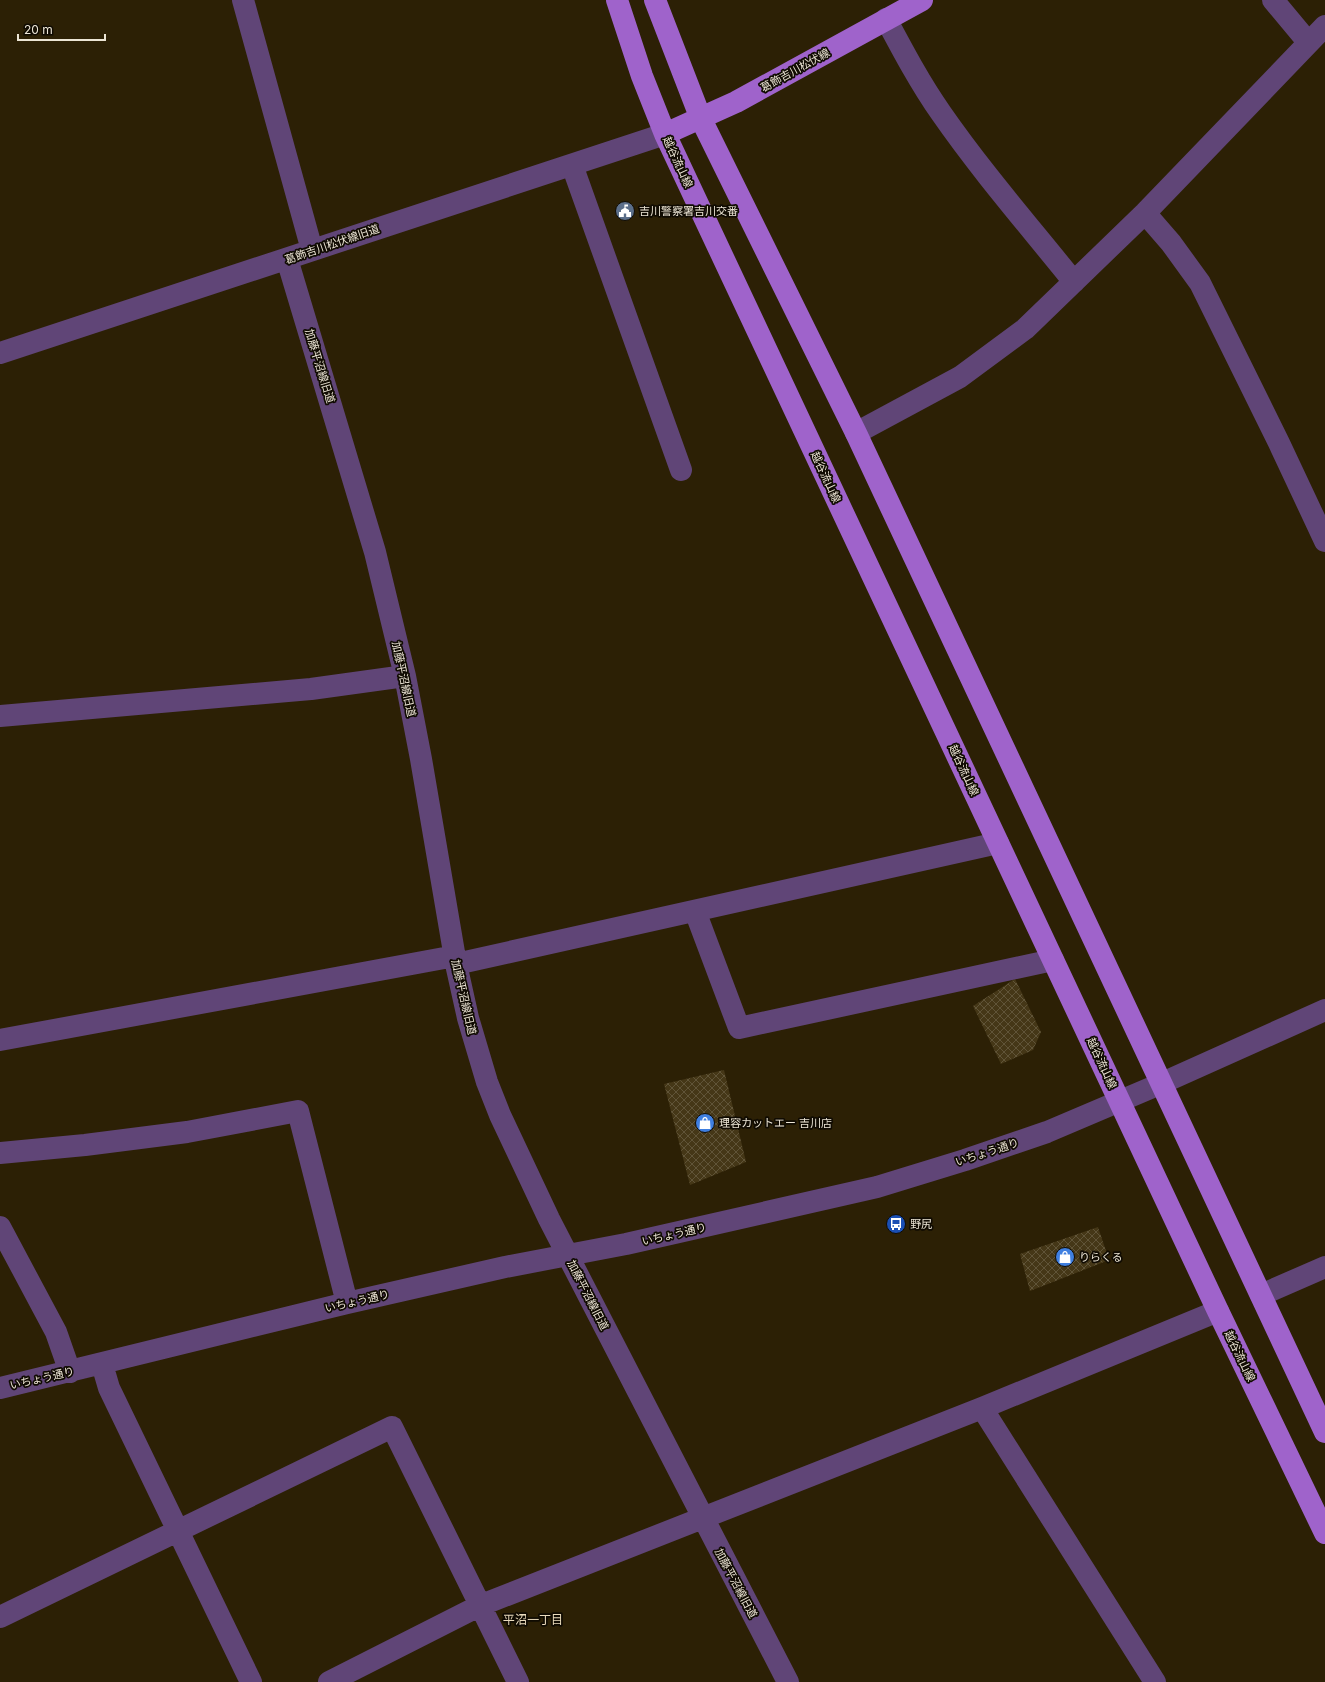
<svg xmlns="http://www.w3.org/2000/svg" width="1325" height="1682" font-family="Inter,'Noto Sans JP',sans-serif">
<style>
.building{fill:url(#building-cross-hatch)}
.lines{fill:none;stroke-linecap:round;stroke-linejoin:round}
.minor{stroke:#604577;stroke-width:22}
.major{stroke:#9f63cb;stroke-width:22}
.labels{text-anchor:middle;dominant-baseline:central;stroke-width:3.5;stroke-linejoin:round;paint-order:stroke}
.street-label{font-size:11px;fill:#ece5d5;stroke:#100b02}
.poi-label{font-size:11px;fill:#ece5d5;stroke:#100b02;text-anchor:start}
.neighbourhood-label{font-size:12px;fill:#ebdcbd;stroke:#100b02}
</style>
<defs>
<pattern id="building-cross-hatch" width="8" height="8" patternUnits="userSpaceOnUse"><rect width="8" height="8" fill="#453717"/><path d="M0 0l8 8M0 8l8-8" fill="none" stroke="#605438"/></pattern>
</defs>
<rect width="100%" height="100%" fill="#2c2005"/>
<!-- building -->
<path class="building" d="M1015,979L1041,1032L1033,1050L1001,1064L973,1006Z
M724,1070L746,1162L690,1185L664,1084Z
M1098,1227L1109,1260L1030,1291L1020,1254Z"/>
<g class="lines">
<!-- minor -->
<path class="minor" d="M243,0L312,250
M1273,0L1308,42
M886,19C903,51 920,83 941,113C982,172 1029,226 1074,282
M572,165L681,470
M1145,213L1171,243L1200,283L1279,443L1325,541
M287,259L375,552L405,676L421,759L456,964L468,1018L487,1082L500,1115L549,1219L788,1682
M0,353L665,134
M856,433L960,377L1025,329L1145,213L1325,26
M0,716L311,689L405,676
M695,911L739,1028L1053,960
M456,964L998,843
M0,1040L455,956
M0,1153L85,1145L187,1132L298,1111L347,1303
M0,1227L56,1332L70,1372
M1261,1295L1325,1267
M102,1364L109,1388L251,1682
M0,1388L347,1303L505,1267L626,1244L877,1187L965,1160L1047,1132L1160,1084L1325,1010
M982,1408L1155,1682
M0,1617L392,1427L518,1682
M329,1682L479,1606L982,1408L1218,1311"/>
<!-- major -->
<path class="major" d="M617,0L642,76L665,134L1218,1311L1325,1533
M655,0L701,119L856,433L1325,1432
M665,134L736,102L922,0"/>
</g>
<!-- icons -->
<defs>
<symbol id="civic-disc" viewBox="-11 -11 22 22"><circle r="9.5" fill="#5c6f8a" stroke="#100b02"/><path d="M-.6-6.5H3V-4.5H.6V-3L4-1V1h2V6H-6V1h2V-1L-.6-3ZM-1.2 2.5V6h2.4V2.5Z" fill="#fff"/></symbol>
<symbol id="shop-disc" viewBox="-11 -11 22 22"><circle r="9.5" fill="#3f7fe0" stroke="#100b02"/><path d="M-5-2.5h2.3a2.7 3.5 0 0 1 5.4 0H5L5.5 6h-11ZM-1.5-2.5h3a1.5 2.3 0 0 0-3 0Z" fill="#fff"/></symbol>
<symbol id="bus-disc" viewBox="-11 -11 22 22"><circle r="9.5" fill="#1a4fb4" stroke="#100b02"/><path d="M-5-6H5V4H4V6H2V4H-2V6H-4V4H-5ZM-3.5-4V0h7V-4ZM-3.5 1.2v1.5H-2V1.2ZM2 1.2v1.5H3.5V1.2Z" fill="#fff"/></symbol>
</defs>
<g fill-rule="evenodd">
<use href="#civic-disc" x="614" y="200" width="22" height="22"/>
<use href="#shop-disc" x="694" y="1112" width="22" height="22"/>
<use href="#bus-disc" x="885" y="1213" width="22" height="22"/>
<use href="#shop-disc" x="1054" y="1246" width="22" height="22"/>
</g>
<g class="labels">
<!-- street labels -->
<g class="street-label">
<text transform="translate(795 70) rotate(-29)">葛飾吉川松伏線</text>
<text transform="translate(678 162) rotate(65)">越谷流山線</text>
<text transform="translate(332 244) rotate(-19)">葛飾吉川松伏線旧道</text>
<text transform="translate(320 366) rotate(73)">加藤平沼線旧道</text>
<text transform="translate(826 477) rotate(65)">越谷流山線</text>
<text transform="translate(404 679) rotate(78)">加藤平沼線旧道</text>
<text transform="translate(964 770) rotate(65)">越谷流山線</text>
<text transform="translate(464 997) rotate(77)">加藤平沼線旧道</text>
<text transform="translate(1102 1063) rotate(65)">越谷流山線</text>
<text transform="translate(987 1152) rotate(-18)">いちょう通り</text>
<text transform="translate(674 1234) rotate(-13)">いちょう通り</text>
<text transform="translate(588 1295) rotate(63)">加藤平沼線旧道</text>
<text transform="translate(357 1301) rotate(-13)">いちょう通り</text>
<text transform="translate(1240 1356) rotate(64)">越谷流山線</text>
<text transform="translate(42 1378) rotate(-13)">いちょう通り</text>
<text transform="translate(736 1583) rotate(62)">加藤平沼線旧道</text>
</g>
<!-- poi labels -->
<g class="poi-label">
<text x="639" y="211">吉川警察署吉川交番</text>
<text x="719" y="1123">理容カットエー 吉川店</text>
<text x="910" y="1224">野尻</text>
<text x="1079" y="1257">りらくる</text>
</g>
<!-- neighbourhood labels -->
<g class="neighbourhood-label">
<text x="533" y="1619">平沼一丁目</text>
</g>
</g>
<!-- scale -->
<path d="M18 34v6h87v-6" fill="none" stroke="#ece5d5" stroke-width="2"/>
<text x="24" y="34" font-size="12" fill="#ece5d5" stroke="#100b02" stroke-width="3" paint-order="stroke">20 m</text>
</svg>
